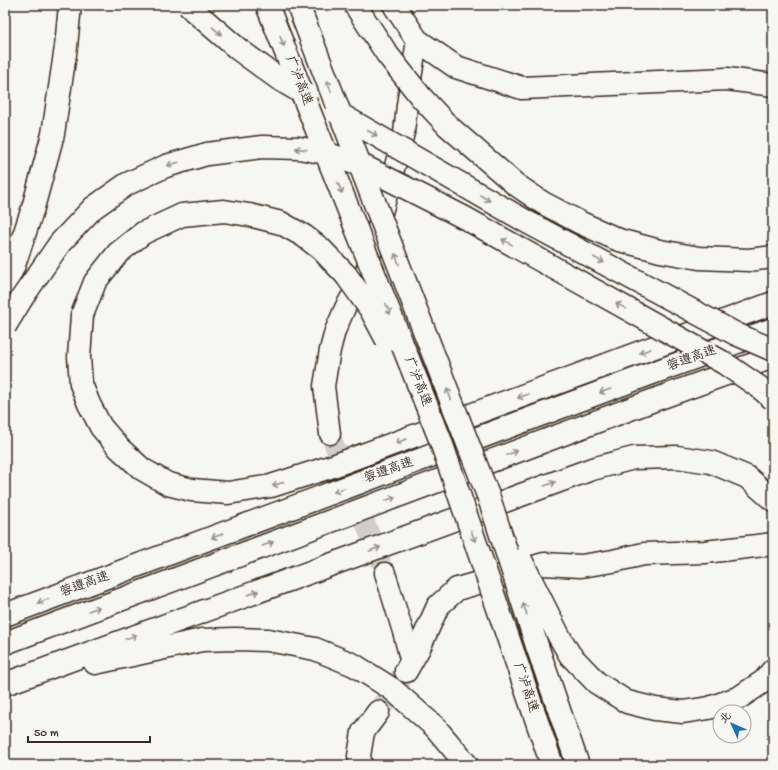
<svg xmlns="http://www.w3.org/2000/svg" width="778" height="770" font-family="'Gochi Hand','LXGW WenKai TC',sans-serif">
<style>
.lines{fill:none;stroke-linecap:round;stroke-linejoin:round}
.minor-tunnel{stroke:#d1cdc8;stroke-width:20;stroke-dasharray:20 10;stroke-linecap:butt}
.tertiary-tunnel{stroke:#d1cdc8;stroke-width:22;stroke-dasharray:22 11;stroke-linecap:butt}
.minor-casing{stroke:#3b2a1e;stroke-width:23}
.tertiary-casing{stroke:#3b2a1e;stroke-width:25}
.motorway-casing{stroke:#3b2a1e;stroke-width:25}
.minor{stroke:#f6f6f2;stroke-width:20}
.tertiary{stroke:#f6f6f2;stroke-width:22}
.motorway{stroke:#f6f6f2;stroke-width:22}
.motorway-bridge-casing{stroke:#3b2a1e;stroke-width:25;stroke-linecap:butt}
.motorway-bridge{stroke:#f6f6f2;stroke-width:22}
.oneway{stroke:#989088}
.labels{text-anchor:middle;dominant-baseline:central;stroke-width:4;stroke-linejoin:round;paint-order:stroke}
.street-label{font-size:13px;fill:#3b2a1e;stroke:#f6f6f2}
</style>
<rect width="100%" height="100%" fill="#f6f6f2"/>
<filter id="ink" filterUnits="userSpaceOnUse"><feTurbulence type="fractalNoise" baseFrequency=".025" numOctaves="2"/><feDisplacementMap in="SourceGraphic" scale="8" xChannelSelector="R" yChannelSelector="G"/><feConvolveMatrix kernelMatrix="1 2 1 2 8 2 1 2 1" color-interpolation-filters="sRGB"/></filter>
<g filter="url(#ink)">
<g class="lines">
<!-- minor-tunnel -->
<path class="minor-tunnel" d="M330,434L385,573"/>
<!-- tertiary-tunnel -->
<path class="tertiary-tunnel" d="M378,712L406,671"/>
<defs>
<path id="minor" d="M330,434L324,386L330,350L335,331L345,308L366,271L404,133L407,105L417,40
M385,573L404,635L411,663"/>
<path id="tertiary" d="M394,5L417,40L456,67L522,88L727,79L773,85
M406,671L419,648L438,606L457,589L544,564L581,566L613,561L644,554L705,552L773,544
M361,765L359,756L363,732L378,712"/>
<path id="motorway" d="M619,240L660,251L699,258L749,260L773,257
M346,275L321,249L304,236L281,223L249,215L224,211L182,215L143,233L118,253L95,282L82,315L79,357L81,384L89,404L101,427L119,448L142,469L168,484L192,490L228,493L271,486L333,466L773,303
M5,285L14,265L33,208L53,134L66,47L70,5
M5,615L647,375L773,329
M559,636L570,655L597,683L627,702L655,709L683,712L709,708L740,697L764,681L773,670
M5,643L654,400L773,357
M537,646L578,765
M514,655L552,765
M95,663L202,640L235,639L268,640L315,649L354,665L392,689L435,727L467,765
M5,684L592,469L634,458L677,457L711,462L747,477L773,500"/>
</defs>
<!-- minor casing -->
<use href="#minor" class="minor-casing"/>
<!-- tertiary casing -->
<use href="#tertiary" class="tertiary-casing"/>
<!-- motorway casing -->
<use href="#motorway" class="motorway-casing"/>
<!-- minor -->
<use href="#minor" class="minor"/>
<!-- tertiary -->
<use href="#tertiary" class="tertiary"/>
<!-- motorway -->
<use href="#motorway" class="motorway"/>
<defs>
<path id="motorway-bridge" d="M188,5L194,11L238,49L279,79L306,95
M267,5L440,439L514,655
M298,5L489,498L537,646
M355,5L387,54L421,97L448,126L515,184L543,203L581,223L619,240
M336,112L527,222L736,334L773,350
M346,275L371,310L387,340
M5,326L22,298L60,243L93,208L127,184L166,166L207,154L262,147L299,148L326,153L365,167L465,218L724,363L759,387L773,399
M521,560L559,636"/>
</defs>
<!-- motorway-bridge casing -->
<use href="#motorway-bridge" class="motorway-bridge-casing"/>
<!-- motorway-bridge -->
<use href="#motorway-bridge" class="motorway-bridge"/>
</g>
<!-- one-way arrows -->
<defs><path id="oneway-shaft" d="M-6 0H5M1.5-3L5.5 0L1.5 3" fill="none" stroke-width="1.6" stroke-linecap="round" stroke-linejoin="round"/></defs>
<g class="oneway">
<use href="#oneway-shaft" transform="translate(217 31) rotate(41)"/>
<use href="#oneway-shaft" transform="translate(282 41) rotate(68)"/>
<use href="#oneway-shaft" transform="translate(329 86) rotate(-111)"/>
<use href="#oneway-shaft" transform="translate(372 133) rotate(30)"/>
<use href="#oneway-shaft" transform="translate(301 149) rotate(-173)"/>
<use href="#oneway-shaft" transform="translate(173 164) rotate(163)"/>
<use href="#oneway-shaft" transform="translate(340 188) rotate(68)"/>
<use href="#oneway-shaft" transform="translate(485 198) rotate(30)"/>
<use href="#oneway-shaft" transform="translate(507 242) rotate(-151)"/>
<use href="#oneway-shaft" transform="translate(397 259) rotate(-111)"/>
<use href="#oneway-shaft" transform="translate(599 260) rotate(28)"/>
<use href="#oneway-shaft" transform="translate(621 306) rotate(-151)"/>
<use href="#oneway-shaft" transform="translate(388 309) rotate(68)"/>
<use href="#oneway-shaft" transform="translate(645 351) rotate(160)"/>
<use href="#oneway-shaft" transform="translate(605 391) rotate(160)"/>
<use href="#oneway-shaft" transform="translate(449 394) rotate(-111)"/>
<use href="#oneway-shaft" transform="translate(523 396) rotate(160)"/>
<use href="#oneway-shaft" transform="translate(401 441) rotate(160)"/>
<use href="#oneway-shaft" transform="translate(512 453) rotate(-20)"/>
<use href="#oneway-shaft" transform="translate(278 484) rotate(162)"/>
<use href="#oneway-shaft" transform="translate(550 484) rotate(-20)"/>
<use href="#oneway-shaft" transform="translate(339 490) rotate(160)"/>
<use href="#oneway-shaft" transform="translate(390 499) rotate(-20)"/>
<use href="#oneway-shaft" transform="translate(217 536) rotate(160)"/>
<use href="#oneway-shaft" transform="translate(473 536) rotate(71)"/>
<use href="#oneway-shaft" transform="translate(268 544) rotate(-20)"/>
<use href="#oneway-shaft" transform="translate(375 549) rotate(-20)"/>
<use href="#oneway-shaft" transform="translate(253 593) rotate(-20)"/>
<use href="#oneway-shaft" transform="translate(43 601) rotate(160)"/>
<use href="#oneway-shaft" transform="translate(94 609) rotate(-20)"/>
<use href="#oneway-shaft" transform="translate(525 609) rotate(-108)"/>
<use href="#oneway-shaft" transform="translate(131 637) rotate(-20)"/>
</g>
</g>
<g class="labels">
<!-- street labels -->
<g class="street-label">
<text transform="translate(298 81) rotate(68)">广泸高速</text>
<text transform="translate(692 359) rotate(-20)">蓉遵高速</text>
<text transform="translate(417 382) rotate(68)">广泸高速</text>
<text transform="translate(389 471) rotate(-20)">蓉遵高速</text>
<text transform="translate(85 585) rotate(-20)">蓉遵高速</text>
<text transform="translate(525 688) rotate(71)">广泸高速</text>
</g>
</g>
<!-- margin -->
<rect width="778" height="770" fill="none" stroke="#f6f6f2" stroke-width="20"/>
<rect x="10" y="10" width="758" height="750" fill="none" stroke="#3b2a1e" stroke-width="1.5" filter="url(#ink)"/>
<!-- north arrow -->
<g transform="translate(732 724) rotate(315)"><circle r="19" fill="#f6f6f2" stroke="#aba49d"/>
<path d="M0-3L7 15L0 10L-7 15Z" fill="#1f6fb2"/>
<text y="-6" font-size="11" font-weight="bold" text-anchor="middle" fill="#3b2a1e">北</text>
</g>
<!-- scale -->
<path d="M28 736v6h122v-6" fill="none" stroke="#3b2a1e" stroke-width="2"/>
<text x="34" y="736" font-size="12" fill="#3b2a1e" stroke="#f6f6f2" stroke-width="3" paint-order="stroke">50 m</text>
</svg>
